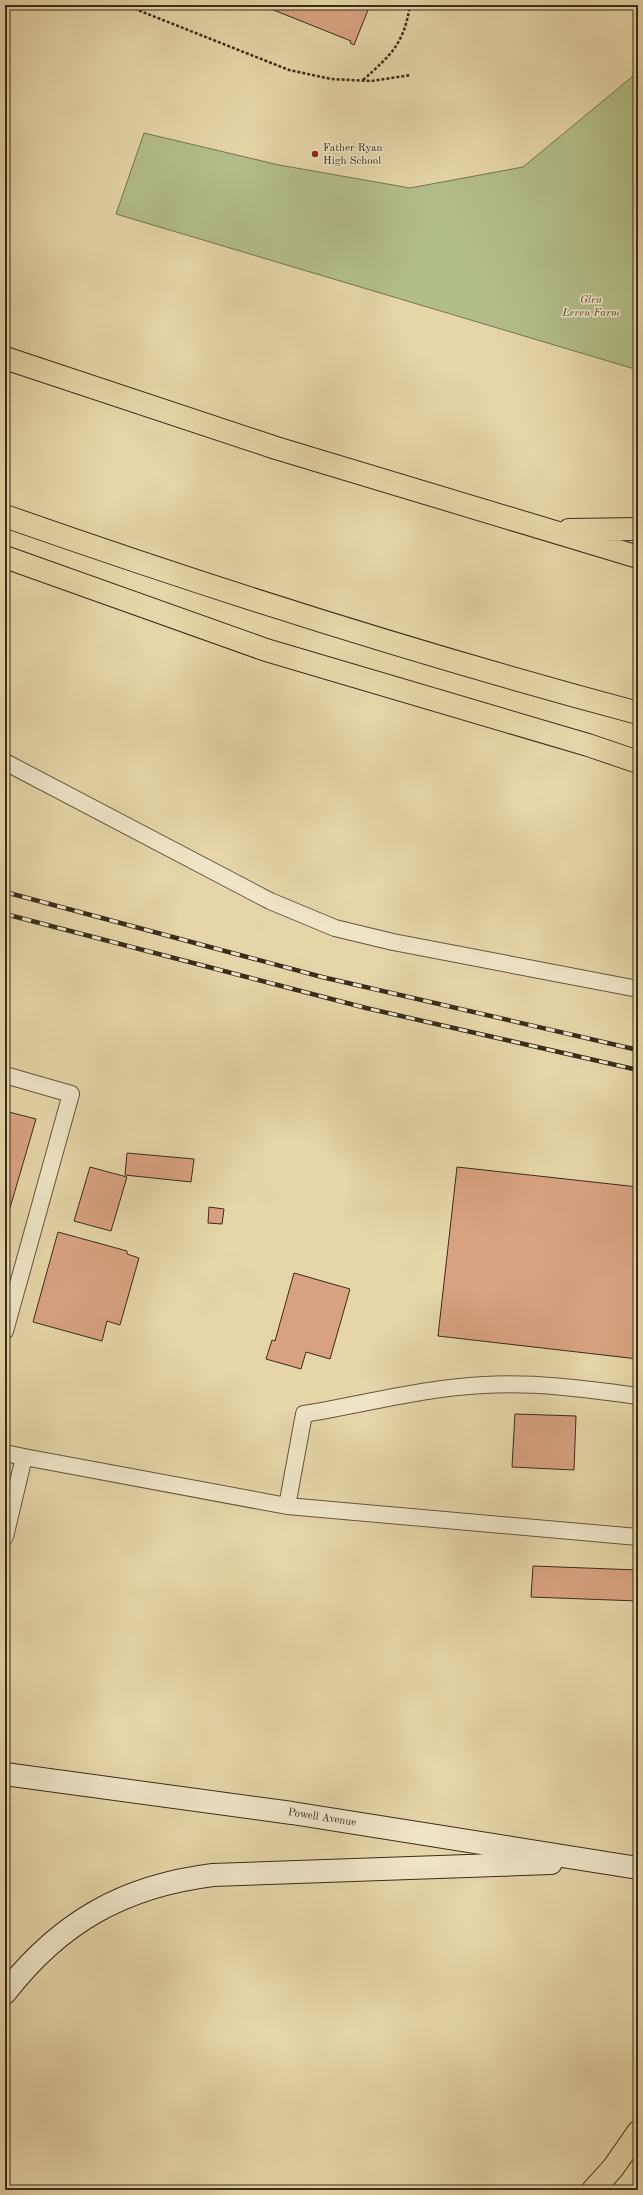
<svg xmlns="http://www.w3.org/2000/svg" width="643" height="2195" font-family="'Old Standard TT',serif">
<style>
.green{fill:#b2be8a;stroke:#767552}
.building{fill:#d8a282;stroke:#3b2c1b}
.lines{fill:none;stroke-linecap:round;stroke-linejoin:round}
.lane-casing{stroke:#66563e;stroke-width:18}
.secondary-casing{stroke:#3b2c1b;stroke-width:24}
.highway-casing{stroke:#3b2c1b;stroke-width:24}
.path{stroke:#3b2c1b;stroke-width:2.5;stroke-dasharray:3 2;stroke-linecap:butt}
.lane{stroke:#eee4c6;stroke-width:16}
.secondary{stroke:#eee4c6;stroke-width:22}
.highway{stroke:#e5d5a8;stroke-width:22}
.rail-casing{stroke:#3b2c1b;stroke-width:4.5}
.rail{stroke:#eee4c6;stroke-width:3;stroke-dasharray:9;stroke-linecap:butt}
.poi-dot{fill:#8f2418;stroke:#eee4c6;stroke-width:1.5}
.labels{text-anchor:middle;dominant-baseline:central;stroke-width:3;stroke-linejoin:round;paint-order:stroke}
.poi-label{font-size:11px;fill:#3b2c1b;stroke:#eee4c6;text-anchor:start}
.park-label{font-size:11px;font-style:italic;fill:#534931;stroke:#eee4c6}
.street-label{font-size:11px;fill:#3b2c1b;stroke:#eee4c6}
</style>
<rect width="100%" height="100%" fill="#e5d5a8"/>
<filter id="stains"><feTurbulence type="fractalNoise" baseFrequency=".005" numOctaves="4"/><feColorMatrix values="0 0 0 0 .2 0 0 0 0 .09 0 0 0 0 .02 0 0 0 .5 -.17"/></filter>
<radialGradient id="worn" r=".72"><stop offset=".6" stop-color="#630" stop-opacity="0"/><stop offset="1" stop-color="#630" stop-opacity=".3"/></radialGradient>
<!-- green -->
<path class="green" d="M638,72V370L116,214L144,133L279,165L410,188L523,167Z"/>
<!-- building -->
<path class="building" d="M261,5H370L354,45L350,43L351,41Z
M5,1111L36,1119L5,1225Z
M127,1153L194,1159L191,1182L125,1175Z
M90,1167L127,1177L111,1231L74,1221Z
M457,1167L638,1187V1359L438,1336Z
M209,1207L224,1209L222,1224L208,1223Z
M58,1232L127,1251V1254L139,1258L120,1325L107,1321L102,1341L33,1322Z
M294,1273L350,1289L330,1359L306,1352L301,1369L266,1359L272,1340L275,1341Z
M515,1414L576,1416L574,1470L512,1467Z
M533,1566L638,1570V1601L531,1597Z"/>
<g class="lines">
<defs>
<path id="lane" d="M5,762L270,901L335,928L393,942L638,989
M5,1075L71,1094L5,1331
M5,1453L24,1457
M287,1506L304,1414C364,1404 423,1388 484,1385C535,1382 587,1389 638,1396
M5,1537L24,1457L287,1506L638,1537"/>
<path id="secondary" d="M5,1774L292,1813L638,1868
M5,1993C60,1922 124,1886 213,1875L551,1863"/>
<path id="highway" d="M5,358L276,448L638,557
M5,516C213,589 425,656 638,713
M569,530L638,529
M5,557L266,650L588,745L638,762
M593,2190L613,2168L638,2132"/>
</defs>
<!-- lane casing -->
<use href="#lane" class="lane-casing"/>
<!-- secondary casing -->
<use href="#secondary" class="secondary-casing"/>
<!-- highway casing -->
<use href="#highway" class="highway-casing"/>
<!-- path -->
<path class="path" d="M125,5L289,70L331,79L371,81L411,75
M363,80C391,55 404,44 410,5"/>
<!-- lane -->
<use href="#lane" class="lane"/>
<!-- secondary -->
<use href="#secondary" class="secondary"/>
<!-- highway -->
<use href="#highway" class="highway"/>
<defs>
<path id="rail" d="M5,892L322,977L638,1050
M5,914L366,1008L638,1070"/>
</defs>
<!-- rail casing -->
<use href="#rail" class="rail-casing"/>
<!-- rail -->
<use href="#rail" class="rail"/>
</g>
<!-- markers -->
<circle class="poi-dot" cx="315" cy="154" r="4"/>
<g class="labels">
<!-- poi labels -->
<g class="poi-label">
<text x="323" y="148">Father Ryan<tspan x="323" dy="13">High School</tspan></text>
</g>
<!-- park labels -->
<g class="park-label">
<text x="591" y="300">Glen<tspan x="591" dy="13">Leven Farm</tspan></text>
</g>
<!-- street labels -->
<g class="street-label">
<text transform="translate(322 1818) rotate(9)">Powell Avenue</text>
</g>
</g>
<!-- margin -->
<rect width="643" height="2195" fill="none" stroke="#e5d5a8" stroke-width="20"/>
<rect x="6" y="6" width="631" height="2183" fill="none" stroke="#3b2c1b" stroke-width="2"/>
<rect x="10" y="10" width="623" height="2175" fill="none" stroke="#3b2c1b"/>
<rect width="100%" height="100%" filter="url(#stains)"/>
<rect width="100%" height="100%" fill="url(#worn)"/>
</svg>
